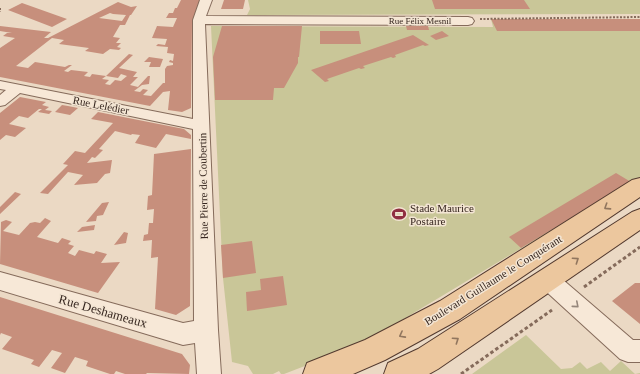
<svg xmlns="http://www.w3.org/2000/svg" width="640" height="374" font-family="Georgia,serif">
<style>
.green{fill:#c9c698}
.building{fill:#c78f7c;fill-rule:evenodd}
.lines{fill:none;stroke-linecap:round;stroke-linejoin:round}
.street-casing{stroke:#856b5b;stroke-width:2}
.primary-casing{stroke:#533a2f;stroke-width:2}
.path-far1{stroke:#856b5b;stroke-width:2;stroke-dasharray:2 1.5;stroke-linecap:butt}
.path{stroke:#856b5b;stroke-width:3;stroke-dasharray:3.5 2.5;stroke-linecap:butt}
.street{fill:#f7e8d7;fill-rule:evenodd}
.primary{fill:#ecc79e;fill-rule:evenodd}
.oneway{stroke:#91765e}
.oneway2{stroke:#96877b}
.labels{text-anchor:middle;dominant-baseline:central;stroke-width:3;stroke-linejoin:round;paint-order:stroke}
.far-street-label{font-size:9px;fill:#36261f;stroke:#f3e5d3}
.street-label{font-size:11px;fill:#36261f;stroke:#f3e5d3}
.poi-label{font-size:11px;fill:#36261f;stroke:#f3e5d3;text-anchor:start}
.near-street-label{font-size:13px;fill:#36261f;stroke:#f3e5d3}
</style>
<rect width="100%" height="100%" fill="#ebd9c4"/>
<!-- green -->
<path class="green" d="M248,0H640V14L247,15L250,9Z
M491,19H640V177L377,335L336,354L284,374H281L279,371L273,374H253L248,366L232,362L223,278L211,26L493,27Z
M526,335L561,369L572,368L580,362L587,369L601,362L610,371L621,361L635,374L640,373V374H472Z"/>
<!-- building -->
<path class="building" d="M181,0H200L192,22L191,108L182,112L168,110L170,91L163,92L150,106L0,77V48L15,38L3,36L7,33H12L0,31V26L51,32L44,38H48L118,2L131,7L137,6L131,15H130L125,25H120L113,37L120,38L116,43H121L117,47L121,48L119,50L110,49L103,54L85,51L89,48L59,44L64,40L52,38L16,66L28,68L35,62L65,67L69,65H72L64,71L68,72L71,70L88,72L84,76L90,77L92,74L106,76L102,79L109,80L105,84L110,85L115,80L121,81L127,76L121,74L118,78L106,76L129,54L133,55L119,68L137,72L133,77H138L130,85L138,87L137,88L148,76H150L149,84L142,85L134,91L140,92L143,89L148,90L143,95L151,96L163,83H165V69L167,66L173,65V63L169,62L170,60L173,61L174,54L167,53L168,47L156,46L158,44L165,45L167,39L152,38L157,26L173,27L177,18H166L169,13H173L175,8H177ZM110,13L113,14L126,15L122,21L99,18Z
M224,0H245L243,9H221Z
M432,0H524L530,9H435Z
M22,3L67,19L52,27L8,10Z
M491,19H640V31H497Z
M222,26H302L299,57H298V63L284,88H274L273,100H215L213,57Z
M406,26H428L429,30H407Z
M320,31H359L361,44H320Z
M442,31L449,36L436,40L430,36Z
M413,35L429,45L425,46L423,45L395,55L396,57L393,58L391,57L363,66L365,68L361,69L359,68L327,79L329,81L325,82L311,70Z
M149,57L163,59L160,67H149L151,62H144Z
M20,97L46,102L42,105L49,107L45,110L52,111L49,114L38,112L42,109H39L28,118L19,116L9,124L26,128L15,137L6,135L0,140V113Z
M62,105L68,106L78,108L70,115L55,112Z
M98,112L184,129L191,135V139L166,134L156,148L135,143L140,135L132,134L131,135L115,131L99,149L103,150L95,158L92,157L87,163L112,160L110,173L105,174L97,183L74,185L83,175L68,172L48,194L40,193L68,165L63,164L75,151L85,153L113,123L91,119Z
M191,149L190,306L176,315L155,309L158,257L151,258L152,240L143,241L144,235L148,234L149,223H153L154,209L147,210L148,196L152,195L154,154Z
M616,173L631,182L521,248L509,237Z
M15,192L21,194L0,214V207Z
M109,202L103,215L97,216L96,221L86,222L102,203Z
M45,218L51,221L37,237L58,243L62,238L71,241L68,244L74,246L68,253L75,256L79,250L94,254L96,251L107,254L101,263L120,262L98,293L0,264L1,222L6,220L12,222L3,231L19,235L30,223L35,222L40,223Z
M95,225L94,230L77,232L82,227Z
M124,232L128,233L126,243L114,245Z
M252,241L256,273L223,278L221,245Z
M283,276L287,305L247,311L246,292L261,290L260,279Z
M635,283H640V324L612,301Z
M0,297L182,354L190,365L189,374L147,373L146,374H125L116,371L114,374H110L86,366L88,361L75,357L65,373L51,368L62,353L52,350L39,367L31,364L34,360L2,349L12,337L1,333L0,335Z"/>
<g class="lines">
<defs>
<path id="street" d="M200,0H212L206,16L468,17L472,18L474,21L472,24L468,25L205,24L218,330L221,374H197L195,343L183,345L0,290V272L183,323L194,321L193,129L20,93L5,105L0,106V95L6,90L0,89V81L193,119V20Z
M547,270L555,273L633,340H640V362H628L620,359L539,285L536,279L539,273Z"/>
<path id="primary" d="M640,178V197L460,319L385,360L353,374H303L307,363L365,340L440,301L632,180Z
M640,209V230L438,369L429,374H384L388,363L418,349L632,212Z"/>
</defs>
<!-- street casing -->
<use href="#street" class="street-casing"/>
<!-- primary casing -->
<use href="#primary" class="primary-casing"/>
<!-- path-far1 -->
<path class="path-far1" d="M0,8V12
M480,19L640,17"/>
<!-- path -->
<path class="path" d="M584,287L640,247
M461,374L552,310"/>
<!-- street -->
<use href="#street" class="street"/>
<!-- primary -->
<use href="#primary" class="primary"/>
</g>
<!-- one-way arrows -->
<defs><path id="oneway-chevron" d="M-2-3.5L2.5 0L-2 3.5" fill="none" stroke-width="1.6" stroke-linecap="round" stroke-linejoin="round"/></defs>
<g class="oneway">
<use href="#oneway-chevron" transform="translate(607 207) rotate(147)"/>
<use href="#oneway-chevron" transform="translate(576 260) rotate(-34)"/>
<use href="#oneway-chevron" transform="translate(402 335) rotate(152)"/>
<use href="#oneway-chevron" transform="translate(456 340) rotate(-34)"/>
</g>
<use class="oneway2" href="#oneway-chevron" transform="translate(576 305) rotate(41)"/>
<!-- icons -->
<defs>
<symbol id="stadium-bare" viewBox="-9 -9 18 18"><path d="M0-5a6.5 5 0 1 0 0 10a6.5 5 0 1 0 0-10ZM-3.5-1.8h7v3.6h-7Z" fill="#902f40" stroke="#f3e5d3" stroke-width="2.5" paint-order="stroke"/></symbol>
</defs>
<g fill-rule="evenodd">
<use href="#stadium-bare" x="389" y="204" width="20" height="20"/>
</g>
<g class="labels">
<!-- far-street labels -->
<g class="far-street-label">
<text x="420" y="21">Rue Félix Mesnil</text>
</g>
<!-- street labels -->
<g class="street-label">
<text transform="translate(101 105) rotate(11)">Rue Lelédier</text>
<text transform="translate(203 186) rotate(-91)">Rue Pierre de Coubertin</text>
<text transform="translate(493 280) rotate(-32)">Boulevard Guillaume le Conquérant</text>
</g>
<!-- poi labels -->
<g class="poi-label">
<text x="410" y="208">Stade Maurice<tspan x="410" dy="13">Postaire</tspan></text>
</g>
<!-- near-street labels -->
<g class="near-street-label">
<text transform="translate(103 311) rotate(16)">Rue Deshameaux</text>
</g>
</g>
</svg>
